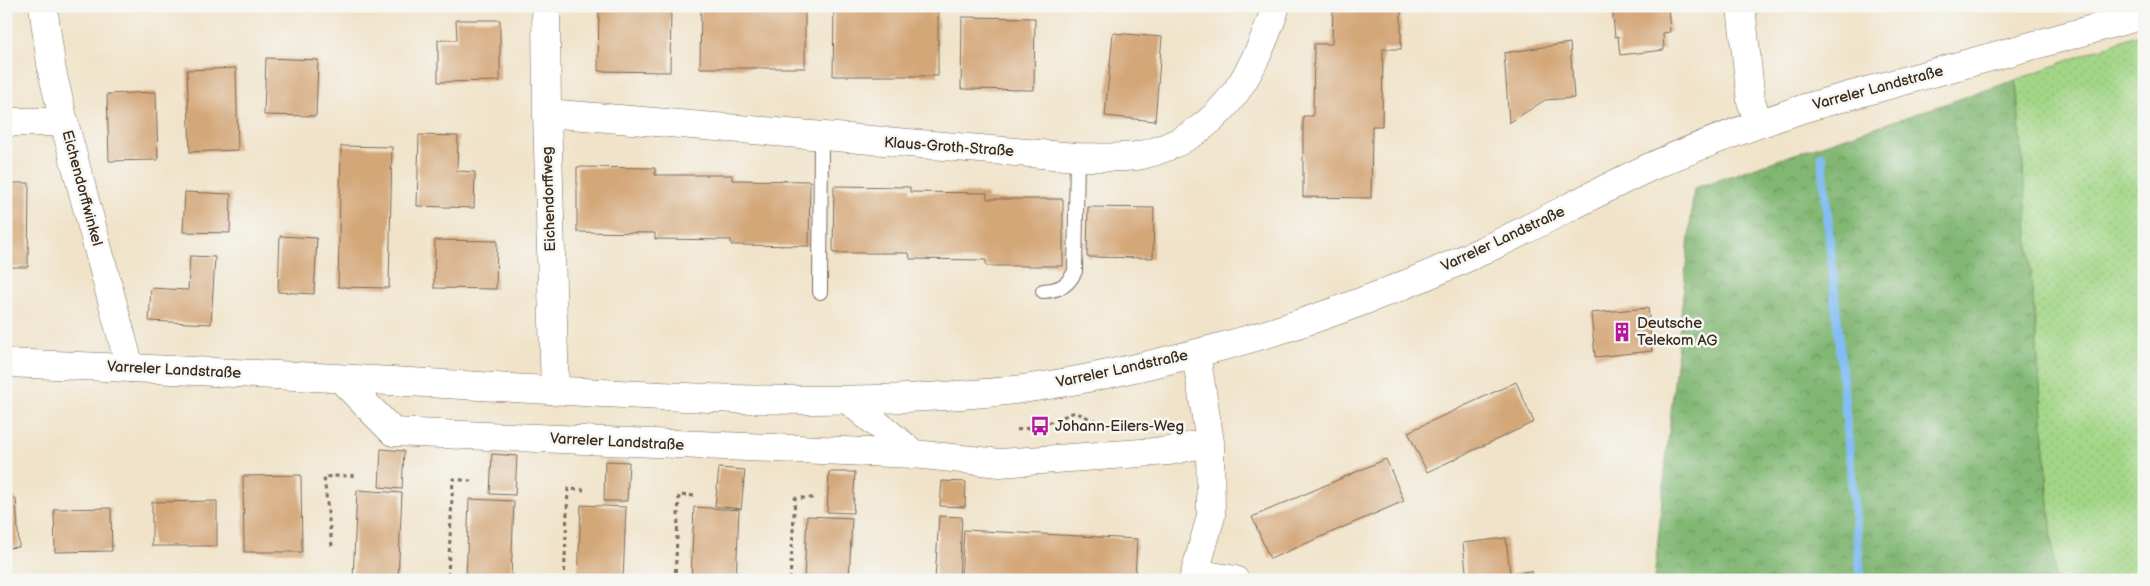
<svg xmlns="http://www.w3.org/2000/svg" width="2150" height="586" font-family="'Balsamiq Sans',sans-serif">
<style>
.grass{fill:url(#grass-dots);stroke:#6e8052}
.forest{fill:url(#forest-crowns);stroke:#5e7048}
.lines{fill:none;stroke-linecap:round;stroke-linejoin:round}
.stream{stroke:#83bdf4;stroke-width:9}
.building{fill:#d4a779}
.service-casing{stroke:#7a6b5a;stroke-width:16}
.minor-casing{stroke:#7a6b5a;stroke-width:29}
.secondary-casing{stroke:#7a6b5a;stroke-width:29}
.path{stroke:#7a6b5a;stroke-width:3;stroke-dasharray:4 4;stroke-linecap:butt}
.service{stroke:#fff;stroke-width:14}
.minor{stroke:#fff;stroke-width:28}
.secondary{stroke:#fff;stroke-width:28}
.labels{text-anchor:middle;dominant-baseline:central;stroke-width:5;stroke-linejoin:round;paint-order:stroke}
.street-label{font-size:15px;fill:#3b2a1e;stroke:#f6f6f2}
.poi-label{font-size:15px;fill:#3b2a1e;stroke:#f6f6f2;text-anchor:start}
</style>
<defs>
<pattern id="grass-dots" width="8" height="8" patternUnits="userSpaceOnUse" patternTransform="scale(1.25)"><rect width="8" height="8" fill="#a2d686"/><path d="M2 2h.1M6 6h.1" fill="none" stroke="#8cb873" stroke-width="1.8" stroke-linecap="round"/></pattern>
<pattern id="forest-crowns" width="20" height="18" patternUnits="userSpaceOnUse" patternTransform="scale(1.25)"><rect width="20" height="18" fill="#81b773"/><path d="M2 6a3 3 0 1 1 6 0M12 15a3 3 0 1 1 6 0" fill="none" stroke="#6b955e"/></pattern>
</defs>
<rect width="100%" height="100%" fill="#f6f6f2"/>
<filter id="ink" filterUnits="userSpaceOnUse"><feTurbulence type="fractalNoise" baseFrequency=".02" numOctaves="2"/><feDisplacementMap in="SourceGraphic" scale="10" xChannelSelector="R" yChannelSelector="G"/><feConvolveMatrix kernelMatrix="1 2 1 2 8 2 1 2 1" color-interpolation-filters="sRGB"/></filter>
<filter id="wash" filterUnits="userSpaceOnUse"><feTurbulence type="fractalNoise" baseFrequency=".0096" numOctaves="4" result="noise"/><feDisplacementMap in="SourceGraphic" scale="20" xChannelSelector="R" yChannelSelector="G"/><feGaussianBlur stdDeviation="1.12" result="paint"/><feColorMatrix in="noise" values="0 0 0 0 0 0 0 0 0 0 0 0 0 0 0 0 0 1.4 0 .05"/><feComposite in="paint" operator="in"/></filter>
<g filter="url(#wash)">
<rect width="100%" height="100%" fill="#f0e3c9"/>
<!-- grass -->
<path class="grass" d="M2144,32V580H2055L2016,80Z"/>
<!-- forest -->
<path class="forest" d="M2016,80L2055,580H1654L1694,188Z"/>
<g class="lines">
<!-- stream -->
<path class="stream" d="M1822,156L1861,580"/>
</g>
<g id="blocks">
<!-- building -->
<path class="building" d="M599,6H671L670,72L598,71Z
M701,6H805V68H700Z
M834,6H938V76H833Z
M1333,6H1401V49H1383L1382,126H1372L1371,198L1303,197V116H1313L1314,44H1332Z
M1612,6H1668L1670,32L1663,33L1664,50L1620,55L1618,36L1615,37Z
M962,17L1035,18L1034,90L961,89Z
M456,20H500V81L438,82V40H457Z
M1113,33L1162,37L1155,121L1105,116Z
M1570,43L1574,98L1545,100L1509,123L1504,53Z
M266,58L318,60L316,116L264,115Z
M236,68L238,150L190,152L187,70Z
M156,92L158,160L109,161L107,94Z
M419,135L458,136L457,171L475,172L474,208L417,206Z
M341,146L392,147L389,288L338,287Z
M577,167L655,168V175H732V180L810,181L809,246L731,245V240L655,239V233L577,232Z
M6,183H29L28,267H6Z
M834,186L910,187V192L987,193V199H1063V266H986V260L910,259L909,253H833Z
M185,192L231,194L230,233L183,232Z
M1088,207L1154,208L1153,258L1087,257Z
M280,236L317,238L314,294L278,292Z
M435,240L497,241L496,289L434,288Z
M190,256L215,257L211,324L149,321L151,288L188,290Z
M1648,308L1652,351L1595,357L1591,313Z
M1516,382L1534,422L1427,472L1408,432Z
M381,449L404,451L402,489L379,487Z
M492,454L517,456L515,495L490,494Z
M1386,459L1404,501L1270,559L1252,517Z
M605,461L629,462L627,501H604Z
M719,468L745,470L741,509L715,506Z
M829,472H855L853,513L827,512Z
M301,475L302,552H244L243,476Z
M942,481L966,482L965,507L940,506Z
M357,490L402,493L398,580H353Z
M16,498L19,547L6,548V499Z
M469,499L514,501L511,580H466Z
M217,501V546H152V502Z
M581,505L626,507L623,580H578Z
M694,507L739,510L736,580H691Z
M111,508L112,551L55,552L54,509Z
M807,516L852,518L849,580H804Z
M939,516L962,517L959,580H935Z
M964,530L1137,539L1135,580L961,579Z
M1506,538L1510,574L1531,571L1532,580H1467L1463,543Z"/>
</g>
</g>
<g filter="url(#ink)">
<use href="#blocks" fill-opacity="0" stroke="#7a6b5a" stroke-width="1"/>
<g class="lines">
<defs>
<path id="service" d="M1043,291C1059,290 1068,286 1075,271L1077,157
M820,292L821,137"/>
<path id="minor" d="M43,6L52,71L64,122L130,368
M546,6L547,113L555,391
M1741,6L1751,101L1759,123
M547,113L1077,157C1097,157 1124,159 1142,155C1220,136 1253,77 1276,6
M6,122H64
M341,379L393,432L914,454L1000,463L1169,451L1210,442
M848,400L914,454
M1195,573L1235,580
M1193,580L1211,516L1210,442L1196,354"/>
<path id="secondary" d="M6,363C164,369 322,377 480,386C644,396 809,407 973,394C1047,389 1121,372 1193,354C1292,330 1389,294 1482,251C1538,225 1592,194 1648,168C1699,145 1751,126 1805,108L2144,15"/>
</defs>
<!-- service casing -->
<use href="#service" class="service-casing"/>
<!-- minor casing -->
<use href="#minor" class="minor-casing"/>
<!-- secondary casing -->
<use href="#secondary" class="secondary-casing"/>
<!-- path -->
<path class="path" d="M1017,430L1040,426L1075,412L1100,423L1101,426
M332,546L324,477L357,475
M448,576L453,479L471,481
M564,580L568,489L584,490
M675,580L679,495L697,496
M790,580L795,498H814"/>
<!-- service -->
<use href="#service" class="service"/>
<!-- minor -->
<use href="#minor" class="minor"/>
<!-- secondary -->
<use href="#secondary" class="secondary"/>
</g>
</g>
<!-- icons -->
<defs>
<symbol id="building-bare" viewBox="-9 -9 18 18"><path d="M-4-6H4V6H1V3H-1V6H-4ZM-2.5-4.3h1.7v1.8h-1.7ZM.8-4.3h1.7v1.8H.8ZM-2.5-1h1.7V.8h-1.7ZM.8-1h1.7V.8H.8Z" fill="#b5179e" stroke="#f6f6f2" stroke-width="2.5" paint-order="stroke"/></symbol>
<symbol id="bus-bare" viewBox="-9 -9 18 18"><path d="M-5-6H5V4H4V6H2V4H-2V6H-4V4H-5ZM-3.5-4V0h7V-4ZM-3.5 1.2v1.5H-2V1.2ZM2 1.2v1.5H3.5V1.2Z" fill="#b5179e" stroke="#f6f6f2" stroke-width="2.5" paint-order="stroke"/></symbol>
</defs>
<g fill-rule="evenodd">
<use href="#building-bare" x="1608" y="318" width="28" height="28"/>
<use href="#bus-bare" x="1026" y="412" width="28" height="28"/>
</g>
<g class="labels">
<!-- street labels -->
<g class="street-label">
<text transform="translate(1878 88) rotate(-15)">Varreler Landstraße</text>
<text transform="translate(949 147) rotate(4)">Klaus-Groth-Straße</text>
<text transform="translate(82 188) rotate(75)">Eichendorffwinkel</text>
<text transform="translate(549 199) rotate(-92)">Eichendorffweg</text>
<text transform="translate(1503 239) rotate(-25)">Varreler Landstraße</text>
<text transform="translate(1122 369) rotate(-12)">Varreler Landstraße</text>
<text transform="translate(174 370) rotate(3)">Varreler Landstraße</text>
<text transform="translate(617 442) rotate(3)">Varreler Landstraße</text>
</g>
<!-- poi labels -->
<g class="poi-label">
<text x="1637" y="323">Deutsche<tspan x="1637" dy="17">Telekom AG</tspan></text>
<text x="1055" y="426">Johann-Eilers-Weg</text>
</g>
</g>
<!-- margin -->
<rect width="2150" height="586" fill="none" stroke="#f6f6f2" stroke-width="25"/>
</svg>
